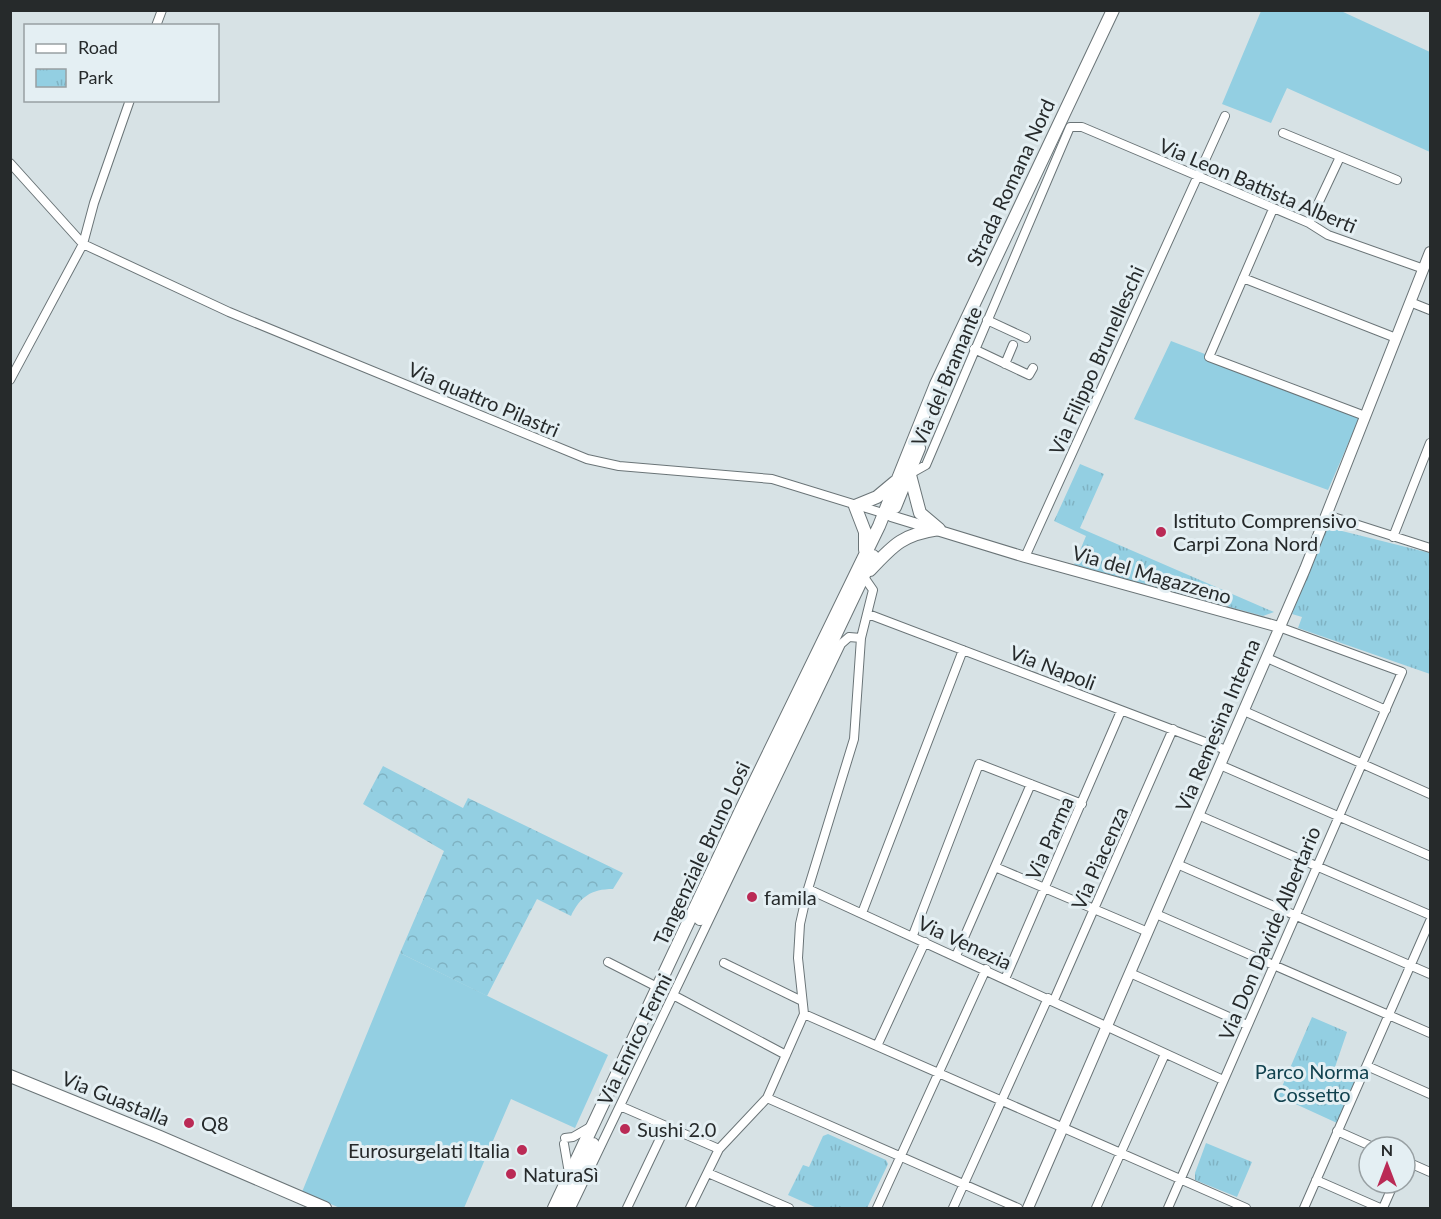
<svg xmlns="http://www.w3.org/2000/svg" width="1441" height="1219" font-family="Lato,sans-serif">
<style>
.grass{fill:#93cfe2}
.forest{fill:url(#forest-crowns)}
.park{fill:url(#park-tufts)}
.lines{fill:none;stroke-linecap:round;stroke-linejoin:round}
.minor-casing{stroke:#6a7477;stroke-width:10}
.tertiary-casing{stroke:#6a7477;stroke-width:12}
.primary-casing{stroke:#6a7477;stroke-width:14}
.minor{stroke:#fff;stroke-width:8}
.tertiary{stroke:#fff;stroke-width:10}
.primary{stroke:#fff;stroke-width:12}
.poi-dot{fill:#ba2a55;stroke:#e4eff3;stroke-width:2}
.labels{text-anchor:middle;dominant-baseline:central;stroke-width:6;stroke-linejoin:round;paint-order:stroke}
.street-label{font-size:20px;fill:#262a2b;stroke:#e4eff3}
.poi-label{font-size:20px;fill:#262a2b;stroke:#e4eff3;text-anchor:start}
.park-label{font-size:20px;fill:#11424f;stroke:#e4eff3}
</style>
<defs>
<pattern id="forest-crowns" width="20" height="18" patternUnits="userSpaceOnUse" patternTransform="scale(1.5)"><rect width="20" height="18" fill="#93cfe2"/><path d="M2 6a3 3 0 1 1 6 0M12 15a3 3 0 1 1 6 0" fill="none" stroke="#7fb2c2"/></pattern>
<pattern id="park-tufts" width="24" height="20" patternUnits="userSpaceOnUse" patternTransform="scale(1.5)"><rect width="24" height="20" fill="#93cfe2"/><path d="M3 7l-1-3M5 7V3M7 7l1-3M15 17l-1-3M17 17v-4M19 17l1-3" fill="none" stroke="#7fb2c2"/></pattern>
</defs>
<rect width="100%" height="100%" fill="#d7e2e5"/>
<!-- grass -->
<path class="grass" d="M1261,11H1341L1430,52V152L1287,88L1271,123L1222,104Z
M1171,341L1361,414L1328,490L1134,419Z
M400,953L608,1055L575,1128L511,1099L464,1208H340L302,1192Z"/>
<!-- forest -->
<path class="forest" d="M383,766L463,808L468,798L623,873L613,889C591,889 580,897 571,916L537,899L487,996L400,953L444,851L363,804Z"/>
<!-- park -->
<path class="park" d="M1080,464L1104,474L1080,528L1274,612L1263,616L1074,565L1086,536L1054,521Z
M1330,528L1430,553V674L1298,628L1302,617L1292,614L1325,530Z
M1312,1017L1347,1032L1334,1070L1357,1079L1337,1123L1278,1096Z
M828,1134L886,1160L888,1164L867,1208H817L788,1195L803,1165L809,1167L823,1136Z
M1206,1143L1252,1162L1237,1197L1195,1180V1173Z"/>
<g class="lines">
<defs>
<path id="minor" d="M156,26L162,10
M1283,133L1397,180
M10,163L83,244L229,312L587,459L619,466L772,479L889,515
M1273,209L1209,357L1365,416
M1309,223L1340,157
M1243,278L1396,338
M1410,302L1430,310
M987,320L1026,338
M974,349L1029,375L1033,368
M1005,364L1013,345
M10,380L83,244L94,203L130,100
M910,474L926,465L1070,127H1082L1309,223L1328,235L1424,269
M1327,515L1430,548
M1393,537L1430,443
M1025,557L1225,116
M868,614L1226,750
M1267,658L1386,710
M1244,711L1430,794
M1220,765L1430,856
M1198,815L1430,915
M1177,864L1430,974
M995,867L1148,932
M808,889L1223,1080
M862,913L963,650
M1156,914L1430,1033
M913,935L979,764L1082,804
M956,956L1031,784
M608,962L665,991
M724,963L802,1001
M1130,973L1247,1025
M1005,979L1121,711
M673,995L786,1055
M1054,1000L1173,729
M804,1014L1246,1208
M877,1046L925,942
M1367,1066L1430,1094
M767,1098L1018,1208
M620,1106L719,1149
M1337,1131L1373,1147
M565,1138L573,1137L592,1126
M564,1144L569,1173
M1405,1161L1430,1172
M708,1173L789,1208
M1316,1180L1380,1208
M571,1208L841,644L849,637L861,638
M627,1208L666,1126
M690,1208L719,1149L767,1098L804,1014L798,958L800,924L808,889L854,739L861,638L873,590L864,577
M877,1208L986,969
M953,1208L1048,998
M1096,1208L1165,1054
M1168,1208L1402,672L1279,627
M1304,1208L1430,921
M1383,1208L1394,1183"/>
<path id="tertiary" d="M891,516L1025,557L1279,627
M1028,1208L1305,569L1430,252"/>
<path id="primary" d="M910,475L920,513L939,529
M895,507L919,448
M865,550V532L855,506L877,497L895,482
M870,570C894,544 904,534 939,529
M700,919L873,556
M10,1076L160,1137L325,1208
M554,1208L741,810L879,526L936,384L1113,10
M563,1208L593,1144"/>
</defs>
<!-- minor casing -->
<use href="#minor" class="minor-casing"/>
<!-- tertiary casing -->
<use href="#tertiary" class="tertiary-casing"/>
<!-- primary casing -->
<use href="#primary" class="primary-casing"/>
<!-- minor -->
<use href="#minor" class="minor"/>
<!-- tertiary -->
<use href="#tertiary" class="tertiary"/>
<!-- primary -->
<use href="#primary" class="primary"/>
</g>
<!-- markers -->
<g class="poi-dot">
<circle cx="1161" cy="532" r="6"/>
<circle cx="752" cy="897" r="6"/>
<circle cx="189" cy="1123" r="6"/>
<circle cx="625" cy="1129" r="6"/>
<circle cx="522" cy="1150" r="6"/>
<circle cx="511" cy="1174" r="6"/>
</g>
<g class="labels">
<!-- street labels -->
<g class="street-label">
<text transform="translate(1010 182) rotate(-65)">Strada Romana Nord</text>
<text transform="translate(1258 185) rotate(23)">Via Leon Battista Alberti</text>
<text transform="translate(1096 360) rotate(-66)">Via Filippo Brunelleschi</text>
<text transform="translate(946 376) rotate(-67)">Via del Bramante</text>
<text transform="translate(484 399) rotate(23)">Via quattro Pilastri</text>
<text transform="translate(1152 574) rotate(16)">Via del Magazzeno</text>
<text transform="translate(1053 667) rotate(21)">Via Napoli</text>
<text transform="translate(1217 725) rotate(-67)">Via Remesina Interna</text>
<text transform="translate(1049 838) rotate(-66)">Via Parma</text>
<text transform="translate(701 853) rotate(-65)">Tangenziale Bruno Losi</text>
<text transform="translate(1099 858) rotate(-66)">Via Piacenza</text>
<text transform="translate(1269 933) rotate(-67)">Via Don Davide Albertario</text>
<text transform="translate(965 942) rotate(25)">Via Venezia</text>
<text transform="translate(634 1039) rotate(-64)">Via Enrico Fermi</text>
<text transform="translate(116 1098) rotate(22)">Via Guastalla</text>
</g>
<!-- poi labels -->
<g class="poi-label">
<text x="1173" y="520">Istituto Comprensivo<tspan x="1173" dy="23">Carpi Zona Nord</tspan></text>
<text x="764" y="897">famila</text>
<text x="201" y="1123">Q8</text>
<text x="637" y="1129">Sushi 2.0</text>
<text x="510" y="1150" text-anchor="end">Eurosurgelati Italia</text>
<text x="523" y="1174">NaturaSì</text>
</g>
<!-- park labels -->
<g class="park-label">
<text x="1312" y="1071">Parco Norma<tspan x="1312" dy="23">Cossetto</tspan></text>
</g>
</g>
<!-- border -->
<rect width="1441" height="1219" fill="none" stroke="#262a2b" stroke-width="24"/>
<!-- legend -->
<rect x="24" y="24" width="195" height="78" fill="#e4eff3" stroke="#98a0a3" stroke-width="1.5"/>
<rect x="36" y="44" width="30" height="9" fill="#ffffff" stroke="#98a0a3" stroke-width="1.5"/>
<text x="78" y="54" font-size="18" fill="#262a2b">Road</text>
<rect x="36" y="69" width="30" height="18" fill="url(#park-tufts)" stroke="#98a0a3" stroke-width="1.5"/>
<text x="78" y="84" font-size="18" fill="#262a2b">Park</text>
<!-- north arrow -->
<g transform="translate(1387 1165)"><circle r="28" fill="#e4eff3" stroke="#98a0a3" stroke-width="1.5"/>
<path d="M0-4.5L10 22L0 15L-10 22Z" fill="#ba2a55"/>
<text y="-9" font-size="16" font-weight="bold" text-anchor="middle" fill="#262a2b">N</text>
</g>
</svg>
